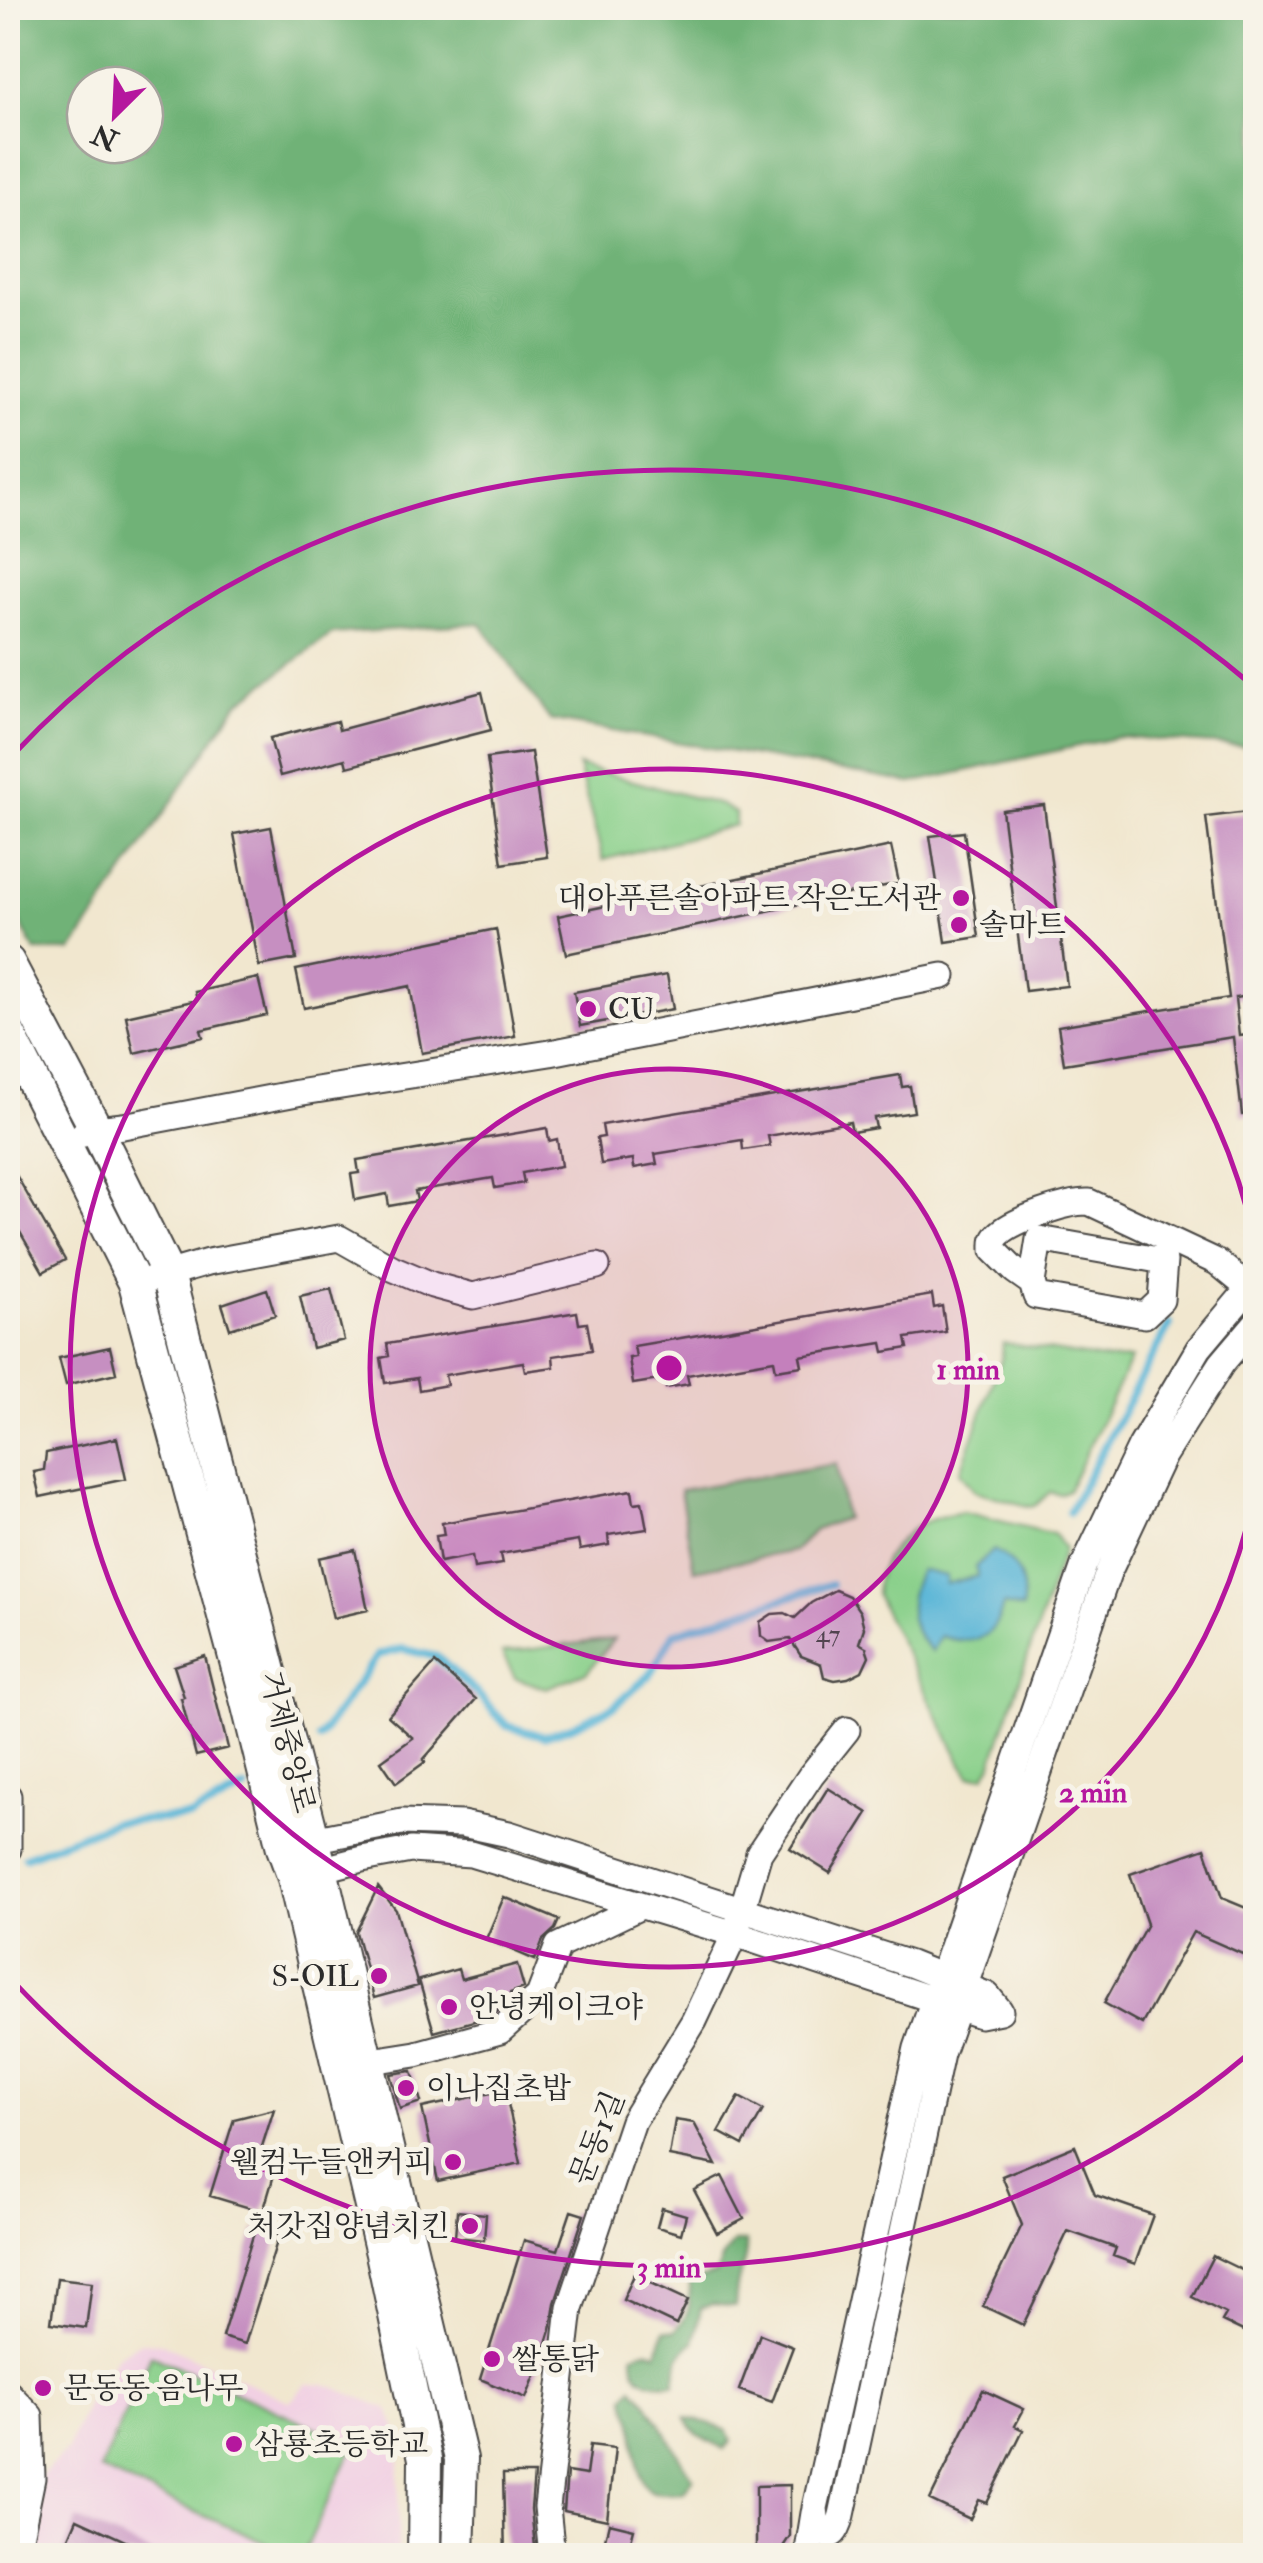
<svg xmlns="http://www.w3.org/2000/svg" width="1263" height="2563" font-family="'IM FELL Double Pica','Noto Serif KR',serif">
  <rect width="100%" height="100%" fill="#f7f3e8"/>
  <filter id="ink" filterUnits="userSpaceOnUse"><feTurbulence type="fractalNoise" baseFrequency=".01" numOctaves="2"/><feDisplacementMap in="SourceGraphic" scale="20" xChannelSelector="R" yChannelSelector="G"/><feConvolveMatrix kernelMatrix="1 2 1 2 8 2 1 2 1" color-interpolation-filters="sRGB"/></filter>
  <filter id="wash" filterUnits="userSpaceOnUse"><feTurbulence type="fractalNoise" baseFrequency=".0048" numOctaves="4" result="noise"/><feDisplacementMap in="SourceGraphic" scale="40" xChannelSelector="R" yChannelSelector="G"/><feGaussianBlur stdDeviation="2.25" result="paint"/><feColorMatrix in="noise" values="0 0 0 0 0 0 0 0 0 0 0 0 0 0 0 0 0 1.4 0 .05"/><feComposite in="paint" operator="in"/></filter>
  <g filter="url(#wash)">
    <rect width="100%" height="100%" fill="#f1e7cf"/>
    <path fill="#f1d0e3" d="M 141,2342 L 162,2343 L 290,2402 L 306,2384 L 325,2384 L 389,2409 L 399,2436 L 398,2555 L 25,2556 L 42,2475 L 66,2451 L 88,2400 L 117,2356 Z"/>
    <path fill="#8ad08b" stroke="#5a7e5b" stroke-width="2.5" d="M 578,766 L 721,805 L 735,813 L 735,825 L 603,860 Z
      M 1003,1343 L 1109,1360 L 1131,1359 L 1068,1490 L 1059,1494 L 1050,1492 L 1036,1505 L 1031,1507 L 975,1491 L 960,1472 L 1002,1357 Z
      M 836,1464 L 845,1518 L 815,1530 L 794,1551 L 694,1570 L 680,1490 Z
      M 963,1512 L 1054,1534 L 1064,1549 L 991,1766 L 985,1775 L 970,1776 L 962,1764 L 876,1595 C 876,1562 899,1532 931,1520 C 940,1516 952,1514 963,1512 Z
      M 614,1639 L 587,1672 L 546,1688 L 515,1678 L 502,1653 Z
      M 151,2355 L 354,2445 L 303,2555 L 293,2555 L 100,2470 Z"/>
    <path fill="#6fb277" stroke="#4d6e51" stroke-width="2.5" fill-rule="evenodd" d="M 8,8 L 1255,8 L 1255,747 L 1119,737 L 911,783 L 550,720 L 480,623 L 332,634 L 237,704 L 72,951 L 35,951 L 8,900 ZM 85,85 L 145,85 L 145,145 L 85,145 Z
      M 734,2242 L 746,2242 C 747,2256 743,2265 739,2278 C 736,2287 736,2297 735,2307 L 713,2304 L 701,2308 L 694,2342 C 678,2352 677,2367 674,2384 C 650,2384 632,2383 633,2354 L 646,2350 L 657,2353 L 665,2330 L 675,2331 C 691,2312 690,2306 690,2282 L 716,2274 L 723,2257 Z
      M 633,2387 L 646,2401 L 693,2478 L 684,2492 C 675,2492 660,2495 651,2491 C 636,2482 636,2443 634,2428 C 632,2417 628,2406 625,2396 Z
      M 686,2418 L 709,2423 L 728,2431 L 732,2441 L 724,2449 C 707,2437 694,2439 686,2418 Z"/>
    <path fill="#59b5d7" stroke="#427081" stroke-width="2.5" d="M 994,1550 C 1018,1562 1027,1583 1022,1609 L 1003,1605 C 994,1641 973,1646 940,1636 L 932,1651 C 905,1627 905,1602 920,1570 L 946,1576 L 946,1584 L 978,1576 L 975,1567 Z"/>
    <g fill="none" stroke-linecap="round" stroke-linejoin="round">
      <path stroke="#59b5d7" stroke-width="8" d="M 1069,1512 L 1170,1324
        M 319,1738 L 378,1655 L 403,1649 L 437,1657 L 477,1693 L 507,1726 L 544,1736 L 571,1727 L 613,1707 L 649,1676 L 674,1633 L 831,1584
        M 25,1857 L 114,1822 L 190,1817 L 245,1789"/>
    </g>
    <g id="blocks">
      <path fill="#c68fc1" d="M 482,692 L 491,730 L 347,767 L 345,759 L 280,776 L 270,738 L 337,721 L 339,730 Z
        M 531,752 L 547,857 L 502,864 L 487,758 Z
        M 1044,805 L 1067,986 L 1025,991 L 1002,810 Z
        M 1248,812 L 1256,872 L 1256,995 L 1235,998 L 1239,1036 L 1256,1034 L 1256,1114 L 1242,1115 L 1233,1037 L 1064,1064 L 1058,1026 L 1229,998 L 1206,817 Z
        M 271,827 L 296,959 L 259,966 L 234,834 Z
        M 964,832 L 979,937 L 946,942 L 930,836 Z
        M 891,846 L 899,883 L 566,954 L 558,916 Z
        M 496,929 L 515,1036 L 422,1053 L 410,986 L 304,1008 L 296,970 Z
        M 667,975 L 673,1009 L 580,1026 L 574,992 Z
        M 258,978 L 267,1015 L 201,1030 L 203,1037 L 134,1053 L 126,1016 L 197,1000 L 195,992 Z
        M 900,1075 L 902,1087 L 910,1086 L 914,1112 L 874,1118 L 876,1128 L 852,1132 L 850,1122 L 768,1136 L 770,1146 L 743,1150 L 742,1140 L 655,1154 L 657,1164 L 634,1168 L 633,1159 L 601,1164 L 597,1138 L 604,1137 L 602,1125 Z
        M 547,1128 L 549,1141 L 557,1139 L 561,1166 L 522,1173 L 524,1183 L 495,1188 L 493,1178 L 415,1191 L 417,1201 L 389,1206 L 387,1194 L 355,1200 L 351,1174 L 359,1173 L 357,1160 Z
        M 8,1161 L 65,1260 L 43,1272 L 8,1211 Z
        M 267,1289 L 275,1315 L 230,1329 L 222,1304 Z
        M 331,1289 L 344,1340 L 312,1348 L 300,1296 Z
        M 932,1295 L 934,1308 L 942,1306 L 946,1332 L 906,1338 L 908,1348 L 884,1352 L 882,1343 L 800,1356 L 802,1366 L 776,1370 L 774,1360 L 687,1375 L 689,1384 L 666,1388 L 665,1379 L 633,1384 L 629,1358 L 636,1357 L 634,1346 Z
        M 577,1312 L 579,1324 L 587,1323 L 592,1350 L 553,1356 L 554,1367 L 525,1371 L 523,1362 L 445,1375 L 447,1385 L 419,1390 L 417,1378 L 385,1383 L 381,1358 L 389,1356 L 387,1344 Z
        M 110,1347 L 116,1373 L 66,1385 L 59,1358 Z
        M 117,1438 L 126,1479 L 40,1497 L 34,1472 L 44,1470 L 46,1453 Z
        M 632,1490 L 634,1503 L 642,1502 L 647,1529 L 608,1535 L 609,1545 L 580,1550 L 578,1541 L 500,1554 L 502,1564 L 474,1568 L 472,1556 L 440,1562 L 436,1536 L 444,1535 L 442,1523 Z
        M 355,1550 L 368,1610 L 333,1618 L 319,1558 Z
        M 835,1590 L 849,1596 L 860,1612 L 864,1628 L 859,1643 L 866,1647 L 869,1656 L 862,1671 L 848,1678 L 835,1680 L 824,1677 L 821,1664 L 801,1656 L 790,1639 L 769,1642 L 761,1636 L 760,1622 L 772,1614 L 785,1613 L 795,1618 L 811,1603 Z
        M 205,1656 L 228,1748 L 196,1756 L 181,1698 L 184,1697 L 174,1666 Z
        M 435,1663 L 476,1699 L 423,1760 L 425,1762 L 396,1783 L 381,1761 L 413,1738 L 388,1716 Z
        M 828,1788 L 868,1813 L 830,1873 L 790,1848 Z
        M 1205,1848 L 1222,1898 L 1256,1912 L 1256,1960 L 1193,1932 L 1142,2024 L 1104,2003 L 1147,1924 L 1130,1874 Z
        M 378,1887 L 396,1910 L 418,1986 L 374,1998 L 356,1932 Z
        M 504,1897 L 559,1920 L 555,1929 L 543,1940 L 535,1960 L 486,1939 Z
        M 517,1964 L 524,1988 L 510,1993 L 511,1999 L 496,2006 L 498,2011 L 492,2016 L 434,2032 L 419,1980 L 458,1969 L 461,1979 Z
        M 412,2071 L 421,2102 L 400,2109 L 390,2074 Z
        M 505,2090 L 521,2163 L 438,2181 L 422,2108 Z
        M 739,2097 L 763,2110 L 743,2145 L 719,2132 Z
        M 274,2109 L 257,2162 L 276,2168 L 263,2212 L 210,2196 L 234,2119 Z
        M 675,2120 L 694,2123 L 716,2165 L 669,2156 Z
        M 1075,2146 L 1095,2195 L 1153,2215 L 1135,2264 L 1113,2256 L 1116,2248 L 1068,2231 L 1023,2325 L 983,2306 L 1022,2225 L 1002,2176 Z
        M 722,2176 L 744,2219 L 717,2233 L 694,2190 Z
        M 662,2208 L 686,2215 L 681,2234 L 657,2227 Z
        M 457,2211 L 486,2214 L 484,2240 L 455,2237 Z
        M 571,2211 L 584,2215 L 555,2303 L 551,2330 L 544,2353 L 526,2398 L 480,2379 L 524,2240 L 558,2250 Z
        M 255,2229 L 279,2235 L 245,2344 L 222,2337 Z
        M 1213,2256 L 1256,2277 L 1256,2328 L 1249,2325 L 1245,2332 L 1222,2321 L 1226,2314 L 1192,2297 Z
        M 634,2275 L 688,2300 L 676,2325 L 623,2300 Z
        M 57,2278 L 92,2282 L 86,2328 L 51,2323 Z
        M 760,2334 L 793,2347 L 772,2402 L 739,2390 Z
        M 983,2390 L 1024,2409 L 1015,2426 L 1023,2430 L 987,2503 L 979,2500 L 970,2519 L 930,2500 Z
        M 590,2445 L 615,2448 L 607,2520 L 564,2511 L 567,2472 L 586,2475 Z
        M 503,2474 L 534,2474 L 531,2509 L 536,2556 L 505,2556 Z
        M 790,2485 L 790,2536 L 777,2556 L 756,2556 L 756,2486 Z
        M 77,2519 L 158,2556 L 61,2556 Z
        M 609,2523 L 634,2529 L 627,2556 L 601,2556 Z"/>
    </g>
  </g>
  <g filter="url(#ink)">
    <use href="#blocks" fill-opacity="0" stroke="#494744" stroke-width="2.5"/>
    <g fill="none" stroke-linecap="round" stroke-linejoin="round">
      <g stroke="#494744" stroke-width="29">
        <path id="minor" d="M 83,1134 L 96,1129 L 123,1126 L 297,1093 L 550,1053 L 943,976
          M 153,1278 L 208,1262 L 339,1238 L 392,1268 L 432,1285 L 473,1296 L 597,1266
          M 1256,1280 L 1199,1348 L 1141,1446 L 1084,1565 L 917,2048 L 815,2508 L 817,2528 C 833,2544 838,2529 842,2515 L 941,2054 L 1108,1573 L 1163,1456 L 1222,1363 L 1256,1323
          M 1032,1283 L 1039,1239 L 1164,1261 L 1161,1300 L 1145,1315 L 1036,1296 L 1032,1283 L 1015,1271 L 994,1250 C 994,1242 993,1241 998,1235 C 1012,1220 1069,1201 1089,1202 L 1217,1262 L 1256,1294
          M 8,1796 L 8,1849
          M 297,1843 L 402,1822 L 462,1824 L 509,1834 L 910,1964 L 987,1995 L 1000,2011 L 980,2015 L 735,1934 L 471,1854 L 411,1850 L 362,1859 L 304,1874
          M 365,2062 L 416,2054 L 500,2031 L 539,1996 L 558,1946 L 641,1906
          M 8,2393 L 30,2416 L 32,2478 L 16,2556
          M 552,2556 L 547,2507 L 570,2308 L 633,2121 L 694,2021 L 735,1934 L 759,1853 L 811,1775 L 847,1730
          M 812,2556 L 809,2544 L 814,2513"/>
      </g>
      <g stroke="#494744" stroke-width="36">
        <path id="major" d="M 8,962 L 96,1129 L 168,1274 L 321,1870 L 461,2459 L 458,2556
          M 8,1032 L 135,1283 L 247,1702 L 283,1848 L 294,1878 L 383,2258 L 425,2459 L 424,2556"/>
      </g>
      <use href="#minor" stroke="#fff" stroke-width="25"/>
      <use href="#major" stroke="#fff" stroke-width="32"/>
    </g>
  </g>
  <circle cx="669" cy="1368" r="299" fill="#b5179e" fill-opacity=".12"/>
  <g fill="none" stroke="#b5179e" stroke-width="5">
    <circle cx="669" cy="1368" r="299"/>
    <path d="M1255 1493A599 599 0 1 1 1255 1243"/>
    <path d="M1252 2051A898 898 0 0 1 12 1980M12 756A898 898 0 0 1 1252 685"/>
  </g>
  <g fill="#b5179e" stroke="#f7f3e8" stroke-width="4">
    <circle cx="961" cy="898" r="10"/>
    <circle cx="959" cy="925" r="10"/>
    <circle cx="588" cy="1009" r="10"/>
    <circle cx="379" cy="1976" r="10"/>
    <circle cx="449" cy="2007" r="10"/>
    <circle cx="406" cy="2088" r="10"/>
    <circle cx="453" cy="2162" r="10"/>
    <circle cx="470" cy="2226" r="10"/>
    <circle cx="492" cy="2359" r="10"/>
    <circle cx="43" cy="2388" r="10"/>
    <circle cx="234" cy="2444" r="10"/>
  </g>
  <g text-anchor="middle" stroke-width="10" stroke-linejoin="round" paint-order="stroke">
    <g font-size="25" fill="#524450">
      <text x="828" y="1642">47</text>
    </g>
    <g font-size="30" fill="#2b2b2b" stroke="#f7f3e8" text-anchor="start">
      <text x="941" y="908" text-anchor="end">대아푸른솔아파트 작은도서관</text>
      <text x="979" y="935">솔마트</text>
      <text x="608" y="1019">CU</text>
      <text x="359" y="1986" text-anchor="end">S-OIL</text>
      <text x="469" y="2017">안녕케이크야</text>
      <text x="426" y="2098">이나집초밥</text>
      <text x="433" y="2172" text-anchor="end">웰컴누들앤커피</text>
      <text x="450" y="2236" text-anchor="end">처갓집양념치킨</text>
      <text x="512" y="2369">쌀통닭</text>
      <text x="63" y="2398">문동동 음나무</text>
      <text x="254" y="2454">삼룡초등학교</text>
    </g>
    <g font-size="30" fill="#2b2b2b" stroke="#f7f3e8">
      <text transform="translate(288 1742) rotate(76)" y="10">거제중앙로</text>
      <text transform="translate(597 2138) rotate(-68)" y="10">문동1길</text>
    </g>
  </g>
  <circle cx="669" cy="1368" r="15" fill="#b5179e" stroke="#f7f3e8" stroke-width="5"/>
  <g font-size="30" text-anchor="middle" font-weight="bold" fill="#b5179e" stroke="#f7f3e8" stroke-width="10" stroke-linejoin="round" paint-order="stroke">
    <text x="968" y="1379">1 min</text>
    <text x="1093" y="1802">2 min</text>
    <text x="669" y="2277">3 min</text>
  </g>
  <rect width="1263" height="2563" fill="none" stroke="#f7f3e8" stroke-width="40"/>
  <g transform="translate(115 115) rotate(204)"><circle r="48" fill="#f7f3e8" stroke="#a5a39c" stroke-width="2.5"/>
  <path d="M0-8L18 38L0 25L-18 38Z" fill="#b5179e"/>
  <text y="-15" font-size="28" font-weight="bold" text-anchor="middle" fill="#2b2b2b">N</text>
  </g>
</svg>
